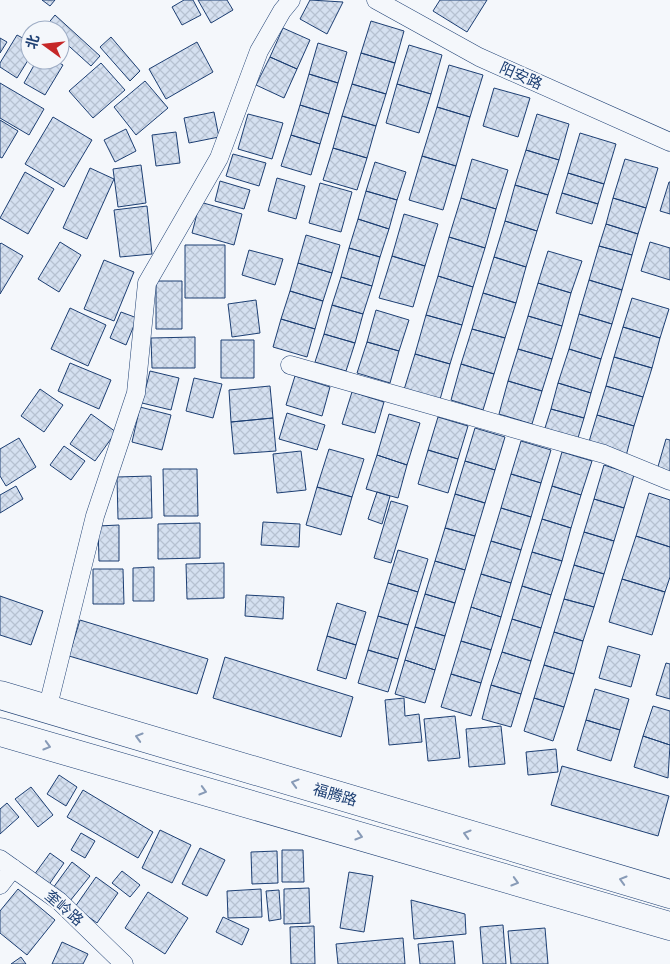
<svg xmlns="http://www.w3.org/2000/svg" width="670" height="964" font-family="'Sofia Sans Condensed','Noto Sans SC',sans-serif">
  <defs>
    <pattern id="building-cross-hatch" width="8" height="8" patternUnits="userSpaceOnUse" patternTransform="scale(1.25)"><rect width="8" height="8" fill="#d5e0f0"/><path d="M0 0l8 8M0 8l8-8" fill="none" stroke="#b6c1d1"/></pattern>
  </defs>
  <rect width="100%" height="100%" fill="#f4f7fb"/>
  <path fill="url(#building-cross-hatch)" stroke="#1d3f73" d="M 42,0 L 55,0 L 50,6 Z
    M 184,0 L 193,0 L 201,15 L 182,25 L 172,7 Z
    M 198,0 L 227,0 L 233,10 L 211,23 Z
    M 310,0 L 343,2 L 327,34 L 300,19 Z
    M 440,0 L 487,0 L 467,32 L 433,11 Z
    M 55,15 L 100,56 L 91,66 L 60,38 L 60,30 L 51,30 L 46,26 Z
    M 371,21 L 404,31 L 395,63 L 361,53 Z
    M 283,28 L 310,40 L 297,69 L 270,57 Z
    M 17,35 L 30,42 L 30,57 L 17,78 L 0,67 L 0,63 Z
    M 111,37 L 140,71 L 130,81 L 100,47 Z
    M 0,38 L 7,42 L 0,53 Z
    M 197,42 L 213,72 L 166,99 L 149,69 Z
    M 318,43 L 347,52 L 338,83 L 309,74 Z
    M 409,45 L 442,55 L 431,94 L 397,84 Z
    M 361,53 L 395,63 L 386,94 L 352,84 Z
    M 270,57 L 297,69 L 284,98 L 256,85 Z
    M 37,60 L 54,60 L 63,65 L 45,95 L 24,83 Z
    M 101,63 L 125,90 L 93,118 L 69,91 Z
    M 449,65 L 483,75 L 470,117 L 437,107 Z
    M 309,74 L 338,83 L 329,114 L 300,105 Z
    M 145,81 L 168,108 L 136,135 L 114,107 Z
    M 0,83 L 44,109 L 29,135 L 0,118 Z
    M 352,84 L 386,94 L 376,126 L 342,116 Z
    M 397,84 L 431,94 L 419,133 L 386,123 Z
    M 494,88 L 530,98 L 518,137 L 483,126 Z
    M 300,105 L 329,114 L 320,144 L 291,135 Z
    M 437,107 L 470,117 L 456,166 L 422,156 Z
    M 214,112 L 219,137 L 189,143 L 184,118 Z
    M 248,114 L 283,123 L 272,159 L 238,149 Z
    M 537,114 L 569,124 L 559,160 L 526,150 Z
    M 342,116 L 376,126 L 367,158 L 333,148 Z
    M 53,117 L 92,140 L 64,187 L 25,164 Z
    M 0,120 L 18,131 L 2,158 L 0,157 Z
    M 126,129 L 136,151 L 115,162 L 104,140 Z
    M 176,132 L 180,163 L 156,166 L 152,135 Z
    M 580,133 L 616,144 L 604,184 L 568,173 Z
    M 291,135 L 320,144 L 311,175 L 281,166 Z
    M 333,148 L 367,158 L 357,190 L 323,180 Z
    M 526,150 L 559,160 L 548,195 L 515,185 Z
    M 233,154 L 266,163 L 259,186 L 226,176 Z
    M 422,156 L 456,166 L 443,210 L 409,200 Z
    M 472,159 L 508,170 L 496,209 L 461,198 Z
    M 625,159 L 658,168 L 646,208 L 613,198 Z
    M 375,162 L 406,172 L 397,200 L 366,191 Z
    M 141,165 L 146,203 L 118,207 L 113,169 Z
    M 90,168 L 114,179 L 87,239 L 63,228 Z
    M 25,172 L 54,189 L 28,234 L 0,218 Z
    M 568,173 L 604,184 L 598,204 L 562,193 Z
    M 277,178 L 305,186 L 296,219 L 268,211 Z
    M 220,181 L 250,190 L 244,209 L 215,201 Z
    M 669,182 L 670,182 L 670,214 L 660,211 Z
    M 320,183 L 352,192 L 341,232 L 309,223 Z
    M 515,185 L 548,195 L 537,231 L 505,221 Z
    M 366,191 L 397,200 L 389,229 L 358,219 Z
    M 562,193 L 598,204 L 592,224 L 556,213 Z
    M 461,198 L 496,209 L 485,248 L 449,237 Z
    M 613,198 L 646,208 L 638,234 L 606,224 Z
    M 200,202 L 242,214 L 234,245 L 192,233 Z
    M 147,206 L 152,254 L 120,257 L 114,210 Z
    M 404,214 L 438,224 L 425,266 L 392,256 Z
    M 358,219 L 389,229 L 380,257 L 349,248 Z
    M 505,221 L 537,231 L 526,267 L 494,257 Z
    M 606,224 L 638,234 L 632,255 L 599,246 Z
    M 306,235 L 340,245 L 332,273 L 298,263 Z
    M 449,237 L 485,248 L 473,287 L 438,276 Z
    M 60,242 L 81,255 L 59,292 L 38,279 Z
    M 650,242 L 670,248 L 670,280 L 641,271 Z
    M 1,243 L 23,256 L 0,294 L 0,244 Z
    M 185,245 L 225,245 L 225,298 L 185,298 Z
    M 599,246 L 632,255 L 622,290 L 589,280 Z
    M 349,248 L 380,257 L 372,286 L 341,277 Z
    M 249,250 L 283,259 L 275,285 L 242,275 Z
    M 548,251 L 582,261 L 571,293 L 538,283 Z
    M 392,256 L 425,266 L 413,307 L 379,298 Z
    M 494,257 L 526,267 L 516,303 L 483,293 Z
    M 104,260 L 134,272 L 114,321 L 84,309 Z
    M 298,263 L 332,273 L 323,301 L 290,291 Z
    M 438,276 L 473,287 L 462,325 L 426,315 Z
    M 341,277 L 372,286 L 363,314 L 332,305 Z
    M 589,280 L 622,290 L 612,324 L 579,314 Z
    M 156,281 L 182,281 L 182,329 L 156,329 Z
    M 538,283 L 571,293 L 562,326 L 528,316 Z
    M 290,291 L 323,301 L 315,329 L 281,319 Z
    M 483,293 L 516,303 L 505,338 L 472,329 Z
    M 632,298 L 669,309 L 660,338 L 623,327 Z
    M 256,300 L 260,333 L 232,337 L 228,304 Z
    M 332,305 L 363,314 L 355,343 L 324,334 Z
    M 70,308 L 106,325 L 88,366 L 51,349 Z
    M 376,310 L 409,320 L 399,351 L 367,342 Z
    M 121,312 L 137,318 L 126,345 L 110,338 Z
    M 579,314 L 612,324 L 601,359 L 569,349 Z
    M 426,315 L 462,325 L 450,364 L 415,354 Z
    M 528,316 L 562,326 L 552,359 L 518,349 Z
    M 281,319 L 315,329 L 307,357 L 273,347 Z
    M 623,327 L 660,338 L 652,368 L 614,357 Z
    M 472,329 L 505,338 L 494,374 L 461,364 Z
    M 324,334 L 355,343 L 346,371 L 315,362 Z
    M 195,337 L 195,368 L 152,368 L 151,338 Z
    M 221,340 L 254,340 L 254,378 L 221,378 Z
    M 367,342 L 399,351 L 390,383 L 357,373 Z
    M 518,349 L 552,359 L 542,391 L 508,381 Z
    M 569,349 L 601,359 L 591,393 L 558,383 Z
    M 415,354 L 450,364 L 439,403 L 403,393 Z
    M 614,357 L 652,368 L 643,397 L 606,386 Z
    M 70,363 L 111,380 L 99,409 L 58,391 Z
    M 461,364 L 494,374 L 483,410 L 451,400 Z
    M 150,371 L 179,378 L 171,410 L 142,403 Z
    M 295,376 L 330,387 L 322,416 L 286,405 Z
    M 194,378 L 222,384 L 213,418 L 186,411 Z
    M 508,381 L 542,391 L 532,424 L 499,414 Z
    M 558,383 L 591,393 L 584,418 L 551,409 Z
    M 270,386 L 273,418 L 231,422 L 229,390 Z
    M 606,386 L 643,397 L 634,426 L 597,415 Z
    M 40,389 L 63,405 L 44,432 L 21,416 Z
    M 352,392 L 384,402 L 375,433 L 342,424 Z
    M 140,407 L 171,415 L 162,450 L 132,442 Z
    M 551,409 L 584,418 L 577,441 L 544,431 Z
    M 287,413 L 325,425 L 317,450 L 279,439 Z
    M 91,414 L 116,432 L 95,461 L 70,444 Z
    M 389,414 L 420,423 L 407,465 L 377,455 Z
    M 597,415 L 634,426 L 626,456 L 588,445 Z
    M 438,417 L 468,426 L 458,459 L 428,450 Z
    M 273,418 L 276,451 L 234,454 L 231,422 Z
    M 475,428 L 505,437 L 495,470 L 465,461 Z
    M 19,438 L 36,467 L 6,486 L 0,476 L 0,449 Z
    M 666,439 L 670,440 L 670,474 L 657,470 Z
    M 521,441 L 551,450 L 541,483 L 511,474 Z
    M 64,446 L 85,461 L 71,480 L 50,465 Z
    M 329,449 L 364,459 L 352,497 L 317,487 Z
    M 428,450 L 458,459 L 448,493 L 418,484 Z
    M 301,451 L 306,490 L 277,493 L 273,454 Z
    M 562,452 L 592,461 L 581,495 L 552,486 Z
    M 377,455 L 407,465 L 398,498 L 366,489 Z
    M 465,461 L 495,470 L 485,503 L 455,494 Z
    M 604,465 L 634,475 L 624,508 L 594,499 Z
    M 163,469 L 197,469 L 198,516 L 164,516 Z
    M 511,474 L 541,483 L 531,517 L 501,508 Z
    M 151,476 L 152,518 L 118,519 L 117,477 Z
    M 16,486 L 23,499 L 0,513 L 0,495 Z
    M 552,486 L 581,495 L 571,528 L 542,519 Z
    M 317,487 L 352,497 L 341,535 L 306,525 Z
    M 377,492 L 390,496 L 382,524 L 368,519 Z
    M 649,493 L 670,500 L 670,547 L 636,536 Z
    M 455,494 L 485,503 L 475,536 L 445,528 Z
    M 594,499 L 624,508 L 614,541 L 584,532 Z
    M 391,501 L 408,506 L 391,563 L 374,558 Z
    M 501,508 L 531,517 L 521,550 L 491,541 Z
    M 542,519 L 571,528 L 562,561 L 532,552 Z
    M 263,522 L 300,524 L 299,547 L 261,545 Z
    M 200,523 L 200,558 L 158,559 L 158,524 Z
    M 119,525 L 119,561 L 99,561 L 98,526 Z
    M 445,528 L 475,536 L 465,570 L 435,561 Z
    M 584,532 L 614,541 L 604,574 L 574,565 Z
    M 636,536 L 670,547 L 670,577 L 665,592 L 622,579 Z
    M 491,541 L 521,550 L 511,583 L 481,574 Z
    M 398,550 L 428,559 L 418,592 L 388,583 Z
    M 532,552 L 562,561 L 551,595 L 522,586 Z
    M 435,561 L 465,570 L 455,603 L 425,594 Z
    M 224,563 L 224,598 L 187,599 L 186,564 Z
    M 574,565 L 604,574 L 594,607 L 564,599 Z
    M 154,567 L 154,601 L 133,601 L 133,568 Z
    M 93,569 L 123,569 L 124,604 L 93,604 Z
    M 481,574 L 511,583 L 501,617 L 471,607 Z
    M 622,579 L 665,592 L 652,635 L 609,622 Z
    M 388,583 L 418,592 L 408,625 L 378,616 Z
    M 522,586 L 551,595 L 541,628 L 512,619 Z
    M 425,594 L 455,603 L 445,636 L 415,627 Z
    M 246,595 L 284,597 L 283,619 L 245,616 Z
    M 0,596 L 43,611 L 31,645 L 0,635 Z
    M 564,599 L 594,607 L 583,641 L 554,632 Z
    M 337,603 L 366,612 L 356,645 L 327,636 Z
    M 471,607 L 501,617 L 491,650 L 461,641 Z
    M 378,616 L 408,625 L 398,659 L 368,650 Z
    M 512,619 L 541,628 L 531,661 L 502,652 Z
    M 80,620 L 208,659 L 197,694 L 69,656 Z
    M 415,627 L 445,636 L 435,670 L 405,660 Z
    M 554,632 L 583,641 L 574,674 L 544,665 Z
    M 327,636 L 356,645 L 346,679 L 317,670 Z
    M 461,641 L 491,650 L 481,683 L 451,674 Z
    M 608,646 L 640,655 L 631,687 L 599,678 Z
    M 368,650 L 398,659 L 388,692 L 358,683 Z
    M 502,652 L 531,661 L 521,694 L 491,685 Z
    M 225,657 L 353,697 L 341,737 L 213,698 Z
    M 405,660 L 435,670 L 425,703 L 395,694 Z
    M 666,663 L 670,664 L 670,699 L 656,695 Z
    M 544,665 L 574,674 L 564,707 L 534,698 Z
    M 451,674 L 481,683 L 471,716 L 441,707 Z
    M 491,685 L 521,694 L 511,727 L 482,719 Z
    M 595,689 L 629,699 L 620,730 L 586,720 Z
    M 404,698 L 405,716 L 419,714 L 422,742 L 389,745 L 385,700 Z
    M 534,698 L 564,707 L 553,741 L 524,731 Z
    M 653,706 L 670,711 L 670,745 L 643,736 Z
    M 455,716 L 460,758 L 428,761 L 424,719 Z
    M 586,720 L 620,730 L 611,761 L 577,750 Z
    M 501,726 L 505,764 L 469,767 L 466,729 Z
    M 643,736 L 670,745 L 668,778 L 634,767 Z
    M 556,749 L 558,772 L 528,775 L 526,752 Z
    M 562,766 L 669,796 L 658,836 L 551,805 Z
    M 59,775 L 77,787 L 66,806 L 47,794 Z
    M 31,787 L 53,815 L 38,827 L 15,799 Z
    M 83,790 L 153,832 L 138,858 L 67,817 Z
    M 7,803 L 19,817 L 0,834 L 0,809 Z
    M 160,830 L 191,845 L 172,883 L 142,868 Z
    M 81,833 L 95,841 L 85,858 L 71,850 Z
    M 200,848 L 225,860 L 207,896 L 182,884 Z
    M 282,850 L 303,850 L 304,882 L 282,882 Z
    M 277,851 L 278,883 L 252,884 L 251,852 Z
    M 50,853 L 64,863 L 48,886 L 34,875 Z
    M 72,862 L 90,876 L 70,901 L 53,888 Z
    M 122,871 L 140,885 L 130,897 L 112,883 Z
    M 349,872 L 373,876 L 364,932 L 340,928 Z
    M 96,877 L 118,893 L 97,923 L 75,907 Z
    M 309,888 L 310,923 L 284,924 L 284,889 Z
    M 18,889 L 55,920 L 27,955 L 0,933 L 0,911 Z
    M 261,889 L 262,917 L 228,918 L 227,891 Z
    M 279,890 L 281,919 L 269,921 L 266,891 Z
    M 148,892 L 188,918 L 165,954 L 125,928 Z
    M 411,900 L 465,914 L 466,934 L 414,939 Z
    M 223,917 L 249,929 L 242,945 L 216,932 Z
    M 503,925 L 506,964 L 483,964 L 480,927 Z
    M 314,926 L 315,964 L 291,964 L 290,927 Z
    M 545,928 L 548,964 L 511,964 L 508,931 Z
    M 403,938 L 405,964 L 338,964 L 336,944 Z
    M 453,941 L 455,964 L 420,964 L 418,944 Z
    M 62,942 L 88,954 L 83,964 L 52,964 Z
    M 21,957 L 26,964 L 11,964 Z"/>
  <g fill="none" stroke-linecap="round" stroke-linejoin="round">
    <g stroke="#1d3f73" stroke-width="19">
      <path id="minor" d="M 376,0 L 479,57 L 670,142
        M 290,365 L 604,454 L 670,481
        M 47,710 L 95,516 L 136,393 L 147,283 L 219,158 L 259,51 L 282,11 L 291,0
        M 0,859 L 59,901 L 124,964
        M 0,885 L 13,868"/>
    </g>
    <g stroke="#1d3f73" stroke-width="29">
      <path id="primary" d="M 0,695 L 670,894
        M 0,732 L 670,926"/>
    </g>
    <use href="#minor" stroke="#f4f7fb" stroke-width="18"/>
    <use href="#primary" stroke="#f4f7fb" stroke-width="28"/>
  </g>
  <defs><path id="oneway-chevron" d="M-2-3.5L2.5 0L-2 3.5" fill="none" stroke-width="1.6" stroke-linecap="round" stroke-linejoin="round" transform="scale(1.25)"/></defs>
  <g stroke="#889bb7">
    <use href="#oneway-chevron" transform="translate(139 737) rotate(-164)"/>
    <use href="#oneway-chevron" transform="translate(47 746) rotate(16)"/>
    <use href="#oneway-chevron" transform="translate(295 783) rotate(-164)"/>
    <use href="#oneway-chevron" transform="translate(203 791) rotate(16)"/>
    <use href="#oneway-chevron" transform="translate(467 834) rotate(-164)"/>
    <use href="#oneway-chevron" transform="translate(359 836) rotate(16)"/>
    <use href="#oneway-chevron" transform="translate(623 880) rotate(-164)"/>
    <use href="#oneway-chevron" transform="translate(515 882) rotate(16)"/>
  </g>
  <g text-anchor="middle" stroke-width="4" stroke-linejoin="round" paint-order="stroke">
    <g font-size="15" fill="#1d3f73" stroke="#f4f7fb">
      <text transform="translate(521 76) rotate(24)" y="5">阳安路</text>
      <text transform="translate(335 795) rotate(16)" y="5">福腾路</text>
      <text transform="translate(64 908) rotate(41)" y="5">奎岭路</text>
    </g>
  </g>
  <g transform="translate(45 45) rotate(285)"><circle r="24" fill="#f4f7fb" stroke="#9eadc5"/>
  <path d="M0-4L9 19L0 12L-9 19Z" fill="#c62828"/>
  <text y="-8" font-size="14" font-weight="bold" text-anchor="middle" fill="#1d3f73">北</text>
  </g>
</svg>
